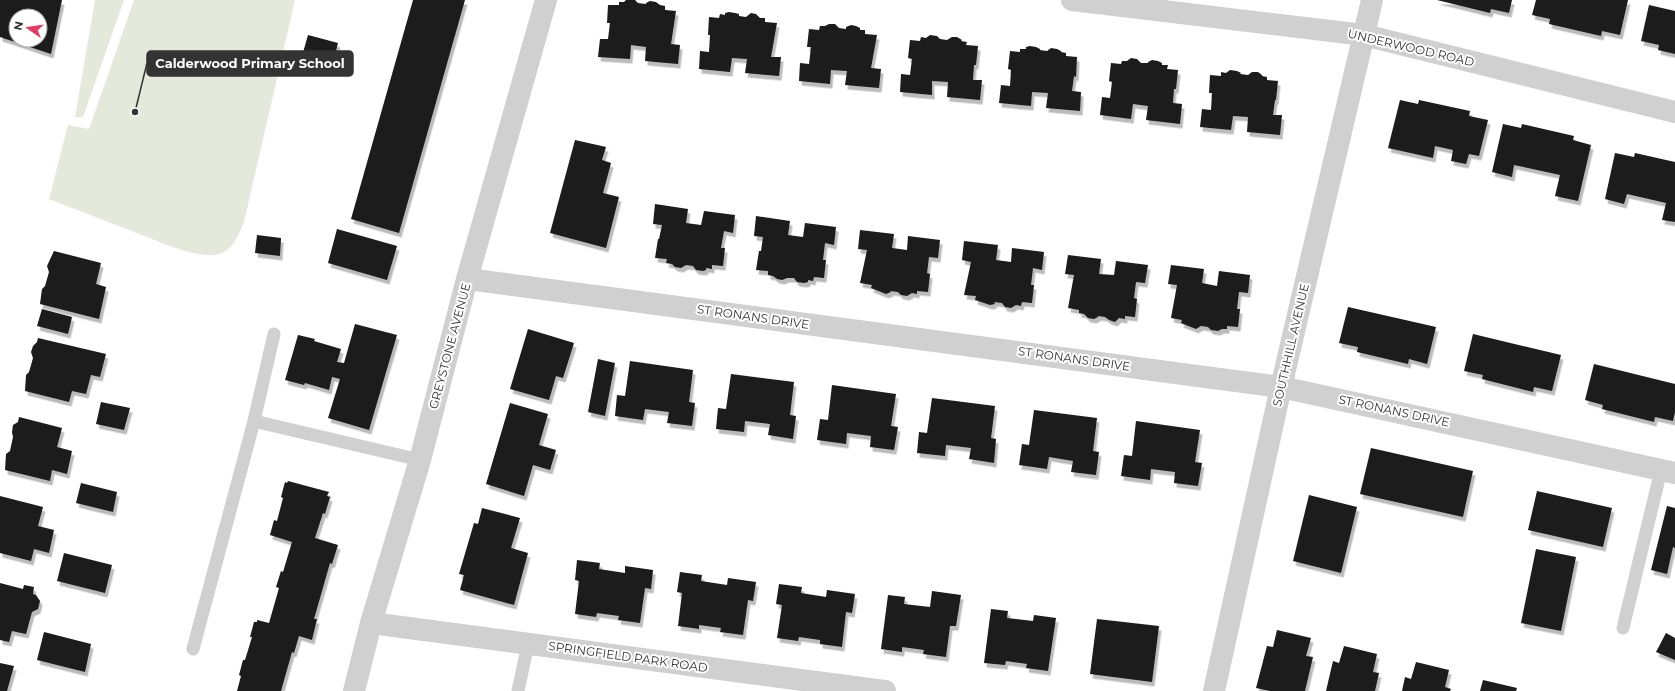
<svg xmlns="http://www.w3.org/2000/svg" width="1675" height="691" font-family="Montserrat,sans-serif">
  <defs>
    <filter id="shadow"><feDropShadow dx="2.5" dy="4.5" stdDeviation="0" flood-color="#0004"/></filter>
  </defs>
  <rect width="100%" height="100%" fill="#fff"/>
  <path fill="#e5e9dc" d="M 95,0 L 124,0 L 83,117 L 75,117 Z
    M 134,0 L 295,0 L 244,222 C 239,235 232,253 215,255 C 192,257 161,242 139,234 C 109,222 79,211 49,199 L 68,125 L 89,129 Z"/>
  <path fill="#1a1a1a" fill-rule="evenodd" filter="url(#shadow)" d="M 0,0 L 62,0 L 51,54 L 0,37 ZM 16,16 L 40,16 L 40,40 L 16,40 Z
    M 413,0 L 465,0 L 399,233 L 351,219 Z
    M 626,0 L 635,0 L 638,3 L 646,4 L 646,3 L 650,1 L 656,2 L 660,5 L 665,6 L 665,10 L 676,11 L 671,44 L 680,45 L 678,64 L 645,61 L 646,47 L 631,45 L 630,59 L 598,57 L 600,39 L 608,39 L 610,23 L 607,23 L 608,5 L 619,5 L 619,2 L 624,2 Z
    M 1437,0 L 1512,0 L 1509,13 L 1491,9 L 1490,13 Z
    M 1536,0 L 1628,0 L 1620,35 L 1602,31 L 1601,36 L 1549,24 L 1550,19 L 1532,15 Z
    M 1649,5 L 1675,11 L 1675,54 L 1658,50 L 1659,45 L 1641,41 Z
    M 729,12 L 735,13 L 739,14 L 739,16 L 746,17 L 751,13 L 756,14 L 760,18 L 765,18 L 765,22 L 777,23 L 771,57 L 781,57 L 779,76 L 745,73 L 747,59 L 732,58 L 730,72 L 699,69 L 700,51 L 709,52 L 710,35 L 708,35 L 709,17 L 719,18 L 720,14 L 725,15 L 725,13 Z
    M 829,24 L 835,24 L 839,28 L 846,29 L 846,27 L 851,25 L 856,26 L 860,28 L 860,30 L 865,30 L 865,34 L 877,35 L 871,68 L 881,69 L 879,88 L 845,85 L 847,71 L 831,70 L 830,84 L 799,81 L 800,63 L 809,64 L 811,47 L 807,47 L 809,29 L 819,30 L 820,26 L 825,26 Z
    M 308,35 L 338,43 L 331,71 L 300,63 Z
    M 930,35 L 937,36 L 940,39 L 947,40 L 952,37 L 957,37 L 962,40 L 961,41 L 967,42 L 966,45 L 978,46 L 976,65 L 974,65 L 973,80 L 982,80 L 980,100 L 947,97 L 948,82 L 932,81 L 932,95 L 900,92 L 901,74 L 910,75 L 912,59 L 908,58 L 910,40 L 920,41 L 921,37 L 926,38 Z
    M 1030,46 L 1036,47 L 1040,49 L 1040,50 L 1047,51 L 1051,48 L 1057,49 L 1061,51 L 1061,52 L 1066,53 L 1066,56 L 1077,57 L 1076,77 L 1074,76 L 1072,91 L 1081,92 L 1080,111 L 1046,108 L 1048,93 L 1032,92 L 1031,106 L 999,103 L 1001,85 L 1010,86 L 1011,70 L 1008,69 L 1010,51 L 1020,52 L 1020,49 L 1026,49 L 1026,47 Z
    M 1131,58 L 1137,59 L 1141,63 L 1148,63 L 1148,62 L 1152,60 L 1158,61 L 1162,63 L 1162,65 L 1168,65 L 1167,69 L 1178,70 L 1176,89 L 1174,89 L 1173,103 L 1182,104 L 1180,124 L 1146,120 L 1148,106 L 1133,104 L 1131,119 L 1100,115 L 1102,97 L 1110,98 L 1112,82 L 1109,81 L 1111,63 L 1121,64 L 1122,61 L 1127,61 Z
    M 1230,70 L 1237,71 L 1241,73 L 1240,74 L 1248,75 L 1252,72 L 1258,72 L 1262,75 L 1262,76 L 1267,77 L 1267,80 L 1278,81 L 1276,100 L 1275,100 L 1273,115 L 1282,115 L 1280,135 L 1247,132 L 1248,117 L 1233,116 L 1231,130 L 1200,127 L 1202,109 L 1211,110 L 1212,93 L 1209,93 L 1210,75 L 1221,76 L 1221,72 L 1226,73 Z
    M 1400,100 L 1418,104 L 1419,100 L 1470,111 L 1469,116 L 1488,120 L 1479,156 L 1469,154 L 1466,164 L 1451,161 L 1453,150 L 1435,146 L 1433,158 L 1388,148 Z
    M 1503,124 L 1521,128 L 1522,124 L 1574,136 L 1573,140 L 1591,145 L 1578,201 L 1555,196 L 1560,175 L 1514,165 L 1512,177 L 1492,172 Z
    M 575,140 L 606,147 L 602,160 L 611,163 L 603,193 L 619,197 L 606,248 L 550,233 Z
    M 1615,153 L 1634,157 L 1635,153 L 1675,162 L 1675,222 L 1662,220 L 1666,203 L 1627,194 L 1624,204 L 1605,199 Z
    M 655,204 L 688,209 L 686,223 L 701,225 L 704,211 L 735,215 L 733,233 L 724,231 L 721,248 L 725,248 L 723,266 L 712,265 L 712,269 L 706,268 L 706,270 L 703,271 L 696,270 L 693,266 L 686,265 L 681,268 L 675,267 L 672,264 L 666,263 L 667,259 L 655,258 L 658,239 L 659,239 L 662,225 L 653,224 Z
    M 756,216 L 790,221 L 788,235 L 803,237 L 805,223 L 836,227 L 834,245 L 825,243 L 823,260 L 826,260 L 824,278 L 814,277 L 813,281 L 808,280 L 808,282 L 804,283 L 797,282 L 794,278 L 787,278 L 782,280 L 777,279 L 773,276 L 768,275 L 768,271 L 756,270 L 759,251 L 761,251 L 763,237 L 754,236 Z
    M 337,229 L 397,246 L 387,280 L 328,263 Z
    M 860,230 L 894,234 L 892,248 L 907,250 L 908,236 L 940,240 L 938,258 L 929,257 L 927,273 L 930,274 L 928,292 L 917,291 L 917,294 L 912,293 L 907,296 L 901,295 L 898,292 L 890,291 L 891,292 L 886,294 L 871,288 L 872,285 L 860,283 L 867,250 L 858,249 Z
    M 257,235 L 281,238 L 280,256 L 255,253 Z
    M 964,241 L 998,245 L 996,260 L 1011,262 L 1012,248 L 1044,252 L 1042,270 L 1033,268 L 1031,285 L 1034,285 L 1032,303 L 1022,302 L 1021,306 L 1016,305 L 1011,308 L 1005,307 L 1002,303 L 994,302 L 995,304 L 990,305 L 975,300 L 976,296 L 964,295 L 971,262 L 962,260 Z
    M 54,251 L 101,263 L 96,284 L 106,287 L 99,319 L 40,304 L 42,289 L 45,286 L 49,272 L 47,266 Z
    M 1068,255 L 1101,259 L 1099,274 L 1114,275 L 1116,261 L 1148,265 L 1145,283 L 1136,282 L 1134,298 L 1137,299 L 1135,317 L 1125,316 L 1125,319 L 1119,318 L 1115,322 L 1109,320 L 1105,317 L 1098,316 L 1098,317 L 1094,319 L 1088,318 L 1084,314 L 1079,313 L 1079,310 L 1068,308 L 1074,275 L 1065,274 Z
    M 1171,265 L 1204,269 L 1202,283 L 1217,286 L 1219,271 L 1250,275 L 1248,293 L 1239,292 L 1237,309 L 1240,309 L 1238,327 L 1227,326 L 1227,329 L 1222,329 L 1218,331 L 1211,330 L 1208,327 L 1201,326 L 1196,329 L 1181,323 L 1182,320 L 1171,318 L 1177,285 L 1168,284 Z
    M 1348,307 L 1436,327 L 1427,364 L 1409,359 L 1408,364 L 1357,352 L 1358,347 L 1339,343 Z
    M 42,309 L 72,317 L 68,334 L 37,326 Z
    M 355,324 L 397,335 L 369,430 L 328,418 L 340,379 L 332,377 L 329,390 L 305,383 L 304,385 L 285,380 L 298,335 L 315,339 L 314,341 L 341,349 L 337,362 L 344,363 Z
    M 528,329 L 574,343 L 563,378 L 556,376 L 549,400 L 510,389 Z
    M 1473,334 L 1561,355 L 1552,391 L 1534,387 L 1533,392 L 1482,379 L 1483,375 L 1464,371 Z
    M 38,338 L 106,354 L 100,377 L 91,375 L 86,394 L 72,391 L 69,402 L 25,391 L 26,375 L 29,372 L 33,358 L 31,352 L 33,346 L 37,342 Z
    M 598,359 L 615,363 L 605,416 L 588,412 Z
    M 630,361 L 693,370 L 689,402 L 695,403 L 692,426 L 667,423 L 669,412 L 645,409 L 643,420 L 615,416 L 617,395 L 625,396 Z
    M 1594,364 L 1675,384 L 1675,412 L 1673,421 L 1655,417 L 1654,422 L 1602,409 L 1603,405 L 1585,400 Z
    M 731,374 L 794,382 L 790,415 L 796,416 L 793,439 L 768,435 L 770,424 L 745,421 L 744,432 L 716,429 L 718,408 L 726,409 Z
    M 832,385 L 896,394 L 891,426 L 898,427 L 894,450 L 870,447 L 871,436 L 847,433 L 846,444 L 817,440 L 820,419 L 828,420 Z
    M 932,398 L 995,406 L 991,438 L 996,439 L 994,463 L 969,459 L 971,448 L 946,445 L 945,456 L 917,453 L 919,432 L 927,433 Z
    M 101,402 L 130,408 L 124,430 L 96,424 Z
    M 510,403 L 548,414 L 539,445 L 556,450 L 550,470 L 533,465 L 524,496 L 486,484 Z
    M 1034,410 L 1097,418 L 1093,451 L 1099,452 L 1096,475 L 1071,472 L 1073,461 L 1049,457 L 1047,469 L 1019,465 L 1022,444 L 1029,445 Z
    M 19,417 L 62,428 L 57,447 L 72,451 L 67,474 L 52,470 L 50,481 L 5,470 L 6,454 L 10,451 L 13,437 L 12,432 L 13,425 L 18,422 Z
    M 1136,421 L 1200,430 L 1195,462 L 1202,463 L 1198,486 L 1174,483 L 1175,472 L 1151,469 L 1150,480 L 1121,476 L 1124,455 L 1132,456 Z
    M 1371,448 L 1473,471 L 1463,517 L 1360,494 Z
    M 288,481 L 329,492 L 327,496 L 330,497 L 325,514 L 323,513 L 315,538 L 338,545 L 332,564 L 330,563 L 314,619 L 317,619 L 312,640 L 299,636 L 294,653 L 292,652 L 281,691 L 237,691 L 241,676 L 239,675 L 243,660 L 245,660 L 252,637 L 250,637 L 254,622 L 257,622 L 257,620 L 269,623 L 279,588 L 276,587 L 281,571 L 283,572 L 292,542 L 270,535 L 274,520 L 277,521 L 283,498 L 281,497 L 285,482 L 287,483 Z
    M 81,483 L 117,492 L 113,512 L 76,503 Z
    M 1537,491 L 1612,508 L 1603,547 L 1528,530 Z
    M 1309,495 L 1357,507 L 1341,573 L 1293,561 Z
    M 0,496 L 43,507 L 38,526 L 54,530 L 49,553 L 34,549 L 31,561 L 0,553 Z
    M 1667,506 L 1675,508 L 1675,548 L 1673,547 L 1667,574 L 1651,570 Z
    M 482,508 L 520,518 L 511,548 L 528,553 L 514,605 L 460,590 L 464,575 L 459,574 L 474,523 L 478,524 Z
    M 1536,549 L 1576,557 L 1561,631 L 1521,623 Z
    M 64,553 L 112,565 L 105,593 L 57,581 Z
    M 577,560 L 600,563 L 599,569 L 625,573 L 625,566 L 653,570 L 651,589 L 645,588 L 640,623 L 618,620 L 619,616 L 597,613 L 596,617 L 575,614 L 579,581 L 575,580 Z
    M 680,572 L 702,575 L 701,581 L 727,585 L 728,578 L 756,582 L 753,601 L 748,600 L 743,635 L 720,632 L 721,628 L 699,625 L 699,629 L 678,626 L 682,593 L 677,592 Z
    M 0,583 L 23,589 L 24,585 L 34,587 L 33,594 L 36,595 L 40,601 L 38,609 L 32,612 L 26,634 L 12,631 L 9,642 L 0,640 Z
    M 779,584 L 802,587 L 801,593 L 826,597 L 827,590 L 855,594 L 852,613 L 846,612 L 842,647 L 820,644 L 820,640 L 799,637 L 798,641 L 777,638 L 782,605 L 776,604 Z
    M 932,591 L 961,595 L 956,626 L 950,626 L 946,657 L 923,654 L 924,650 L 902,647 L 902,652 L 881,649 L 888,595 L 905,597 L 904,604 L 930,607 Z
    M 991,609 L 1008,611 L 1007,618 L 1033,621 L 1034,615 L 1056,618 L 1048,671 L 1026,668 L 1027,664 L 1006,661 L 1005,665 L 984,663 Z
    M 1097,619 L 1159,626 L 1152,682 L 1090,674 Z
    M 1277,630 L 1311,638 L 1306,656 L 1313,657 L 1305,691 L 1270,691 L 1256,688 L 1267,646 L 1273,647 Z
    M 44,632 L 91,644 L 85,672 L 37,660 Z
    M 1666,633 L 1675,638 L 1675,660 L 1656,652 Z
    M 1344,646 L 1377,654 L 1373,672 L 1379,673 L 1375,691 L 1326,691 L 1333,661 L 1339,663 Z
    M 1416,662 L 1449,670 L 1445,687 L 1451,689 L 1450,691 L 1402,691 L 1405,677 L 1411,679 Z
    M 0,663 L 14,666 L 7,691 L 0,691 Z
    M 1483,680 L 1517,688 L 1516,691 L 1480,691 Z"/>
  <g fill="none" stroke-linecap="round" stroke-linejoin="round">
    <path stroke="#d0d0d0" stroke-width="13" d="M 254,421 L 420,460
      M 1623,628 L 1661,470
      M 193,649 L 254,421 L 274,334
      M 518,691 L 528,644"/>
    <path stroke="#d0d0d0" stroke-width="22" d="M 1072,0 L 1364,35 L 1675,112
      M 467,279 L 1281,387 L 1675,473
      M 371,623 L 885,691
      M 1214,691 L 1281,387 L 1372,0"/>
    <path stroke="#d0d0d0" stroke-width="22" d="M 354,691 L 371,623 L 420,460 L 467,279 L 546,0"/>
  </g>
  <g text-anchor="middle" stroke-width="4" stroke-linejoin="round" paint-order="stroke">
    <g font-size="12" fill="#333" stroke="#fff">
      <text transform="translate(1411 48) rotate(13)" y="4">UNDERWOOD ROAD</text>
      <text transform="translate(753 317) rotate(8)" y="4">ST RONANS DRIVE</text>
      <text transform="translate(1291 345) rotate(-77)" y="4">SOUTHHILL AVENUE</text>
      <text transform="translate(450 346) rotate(-75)" y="4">GREYSTONE AVENUE</text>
      <text transform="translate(1074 359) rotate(8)" y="4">ST RONANS DRIVE</text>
      <text transform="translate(1394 411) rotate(12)" y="4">ST RONANS DRIVE</text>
      <text transform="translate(628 657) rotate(8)" y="4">SPRINGFIELD PARK ROAD</text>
    </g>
  </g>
  <path fill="none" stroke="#333" stroke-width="1.5" d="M135 112L147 63"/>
  <circle fill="#333" stroke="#fff" stroke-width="1.5" cx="135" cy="112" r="4"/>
  <rect fill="#333" stroke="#333" stroke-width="1.5" x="147" y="51" width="206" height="25" rx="4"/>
  <g font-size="13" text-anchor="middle" font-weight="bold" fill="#fff">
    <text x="250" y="68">Calderwood Primary School</text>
  </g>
  <g transform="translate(28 28) rotate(283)"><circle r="19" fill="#ffffff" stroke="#adadad"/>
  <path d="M0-3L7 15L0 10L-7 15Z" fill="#e33b62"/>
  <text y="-6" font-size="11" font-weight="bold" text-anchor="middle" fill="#333333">N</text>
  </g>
</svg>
